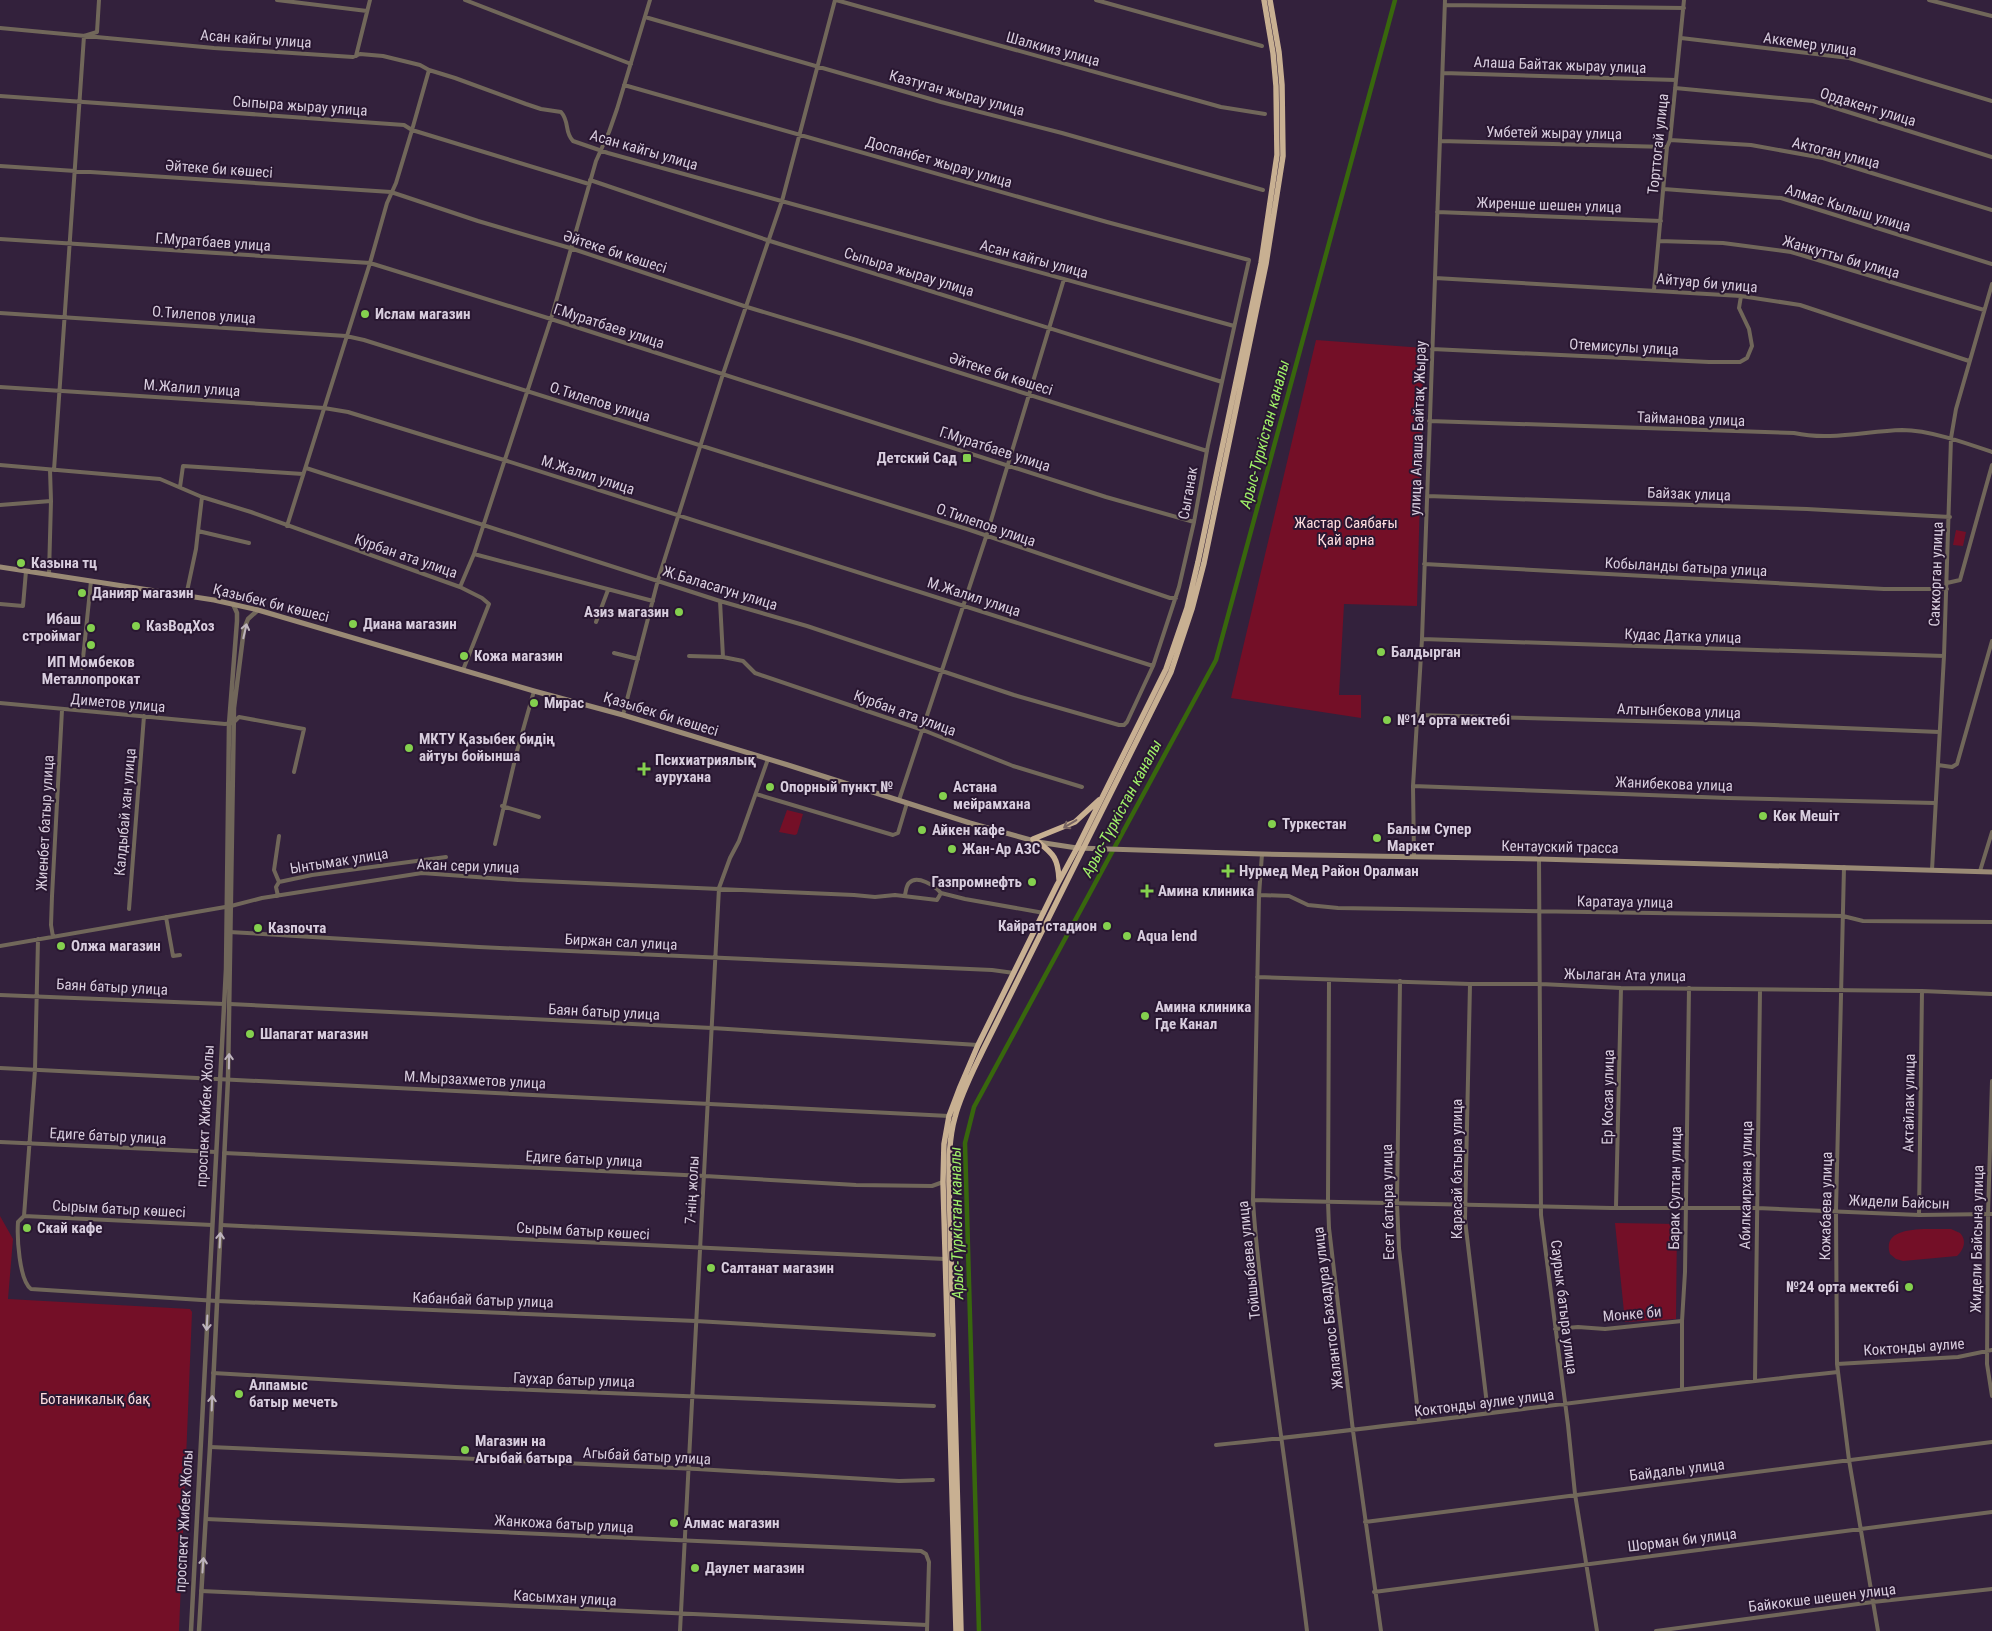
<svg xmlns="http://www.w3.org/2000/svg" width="1992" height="1631" font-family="'Roboto Condensed',sans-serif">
  <rect width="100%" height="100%" fill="#33213c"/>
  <path fill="#740f27" d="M 1316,340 L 1424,348 L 1417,606 L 1344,604 L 1339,695 L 1361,695 L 1361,718 L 1231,698 Z
    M 1956,530 L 1966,532 L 1963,546 L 1953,545 Z
    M 787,810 L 803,814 L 797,834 L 795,835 L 779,832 Z
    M 0,1216 L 13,1239 L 8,1299 L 190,1309 L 192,1312 L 179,1631 L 0,1631 Z
    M 1615,1223 L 1677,1224 L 1676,1319 L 1625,1322 Z
    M 1951,1229 L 1960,1233 C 1967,1240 1964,1250 1957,1256 L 1903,1261 L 1896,1259 L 1890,1254 C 1880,1223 1932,1230 1951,1229 Z"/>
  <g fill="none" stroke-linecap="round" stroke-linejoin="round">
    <path stroke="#38670d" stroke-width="4.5" d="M 979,1631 L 965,1143 L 974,1107 L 1216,660 L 1395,0"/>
    <path stroke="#71675a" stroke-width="4" d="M 277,0 L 367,11
      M 465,0 L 631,64
      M 836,0 L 1221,107 L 1265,114
      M 1096,0 L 1262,46
      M 1929,0 L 1992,16
      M 1445,5 L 1684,8
      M 645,17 L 941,102 L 1062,133 L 1263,190
      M 0,28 L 214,48 L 353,57 L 360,54 L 383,56 L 420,65 L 429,70 L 455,78 L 526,104 L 541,109 L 561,112 C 570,122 564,132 573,141 L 608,153 L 1234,326
      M 1681,38 L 1849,58 L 1992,101
      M 356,56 L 370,0
      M 1443,73 L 1676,80
      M 1675,88 L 1813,101 L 1992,157
      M 0,96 L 404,125 L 412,130 L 589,184
      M 1670,140 L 1751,145 L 1823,158 L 1992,210
      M 1440,141 L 1667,147
      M 0,166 L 391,192 L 478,221 L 570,248 L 747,307 L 853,339 L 1207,451
      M 590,180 L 770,241 L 1222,382
      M 1664,189 L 1781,198 L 1992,264
      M 1437,212 L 1661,221
      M 0,239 L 370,263 L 551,319 L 1106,497 L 1194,522
      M 1659,241 L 1723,243 L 1791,252 L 1984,310
      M 1435,278 L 1741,296 L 1800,305 L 1969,361
      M 1654,290 L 1667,147 L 1670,140 L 1684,0
      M 0,313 L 346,336 L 364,340 L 967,529 L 1170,598 L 1176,598
      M 1432,349 L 1709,362 L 1740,362 L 1747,358 L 1752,346 L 1749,329 L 1739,308 L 1741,296
      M 0,387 L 324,408 L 348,412 L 504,460 L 1153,666
      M 1429,421 L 1794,433 C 1830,441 1866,431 1902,430 C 1929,430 1966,443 1992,452
      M 0,465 L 160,479 L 202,497 L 251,512 L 460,587 L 482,598 L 489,604 L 463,670
      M 306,468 L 720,601 L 807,626 L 1014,695 L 1119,725 L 1124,725 L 1127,722 L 1153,666 L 1179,587 L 1194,522 L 1208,445 L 1249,260 L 1107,222 L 624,85
      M 54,470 L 84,36 L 97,32 L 99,0
      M 180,487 L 183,466 L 303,474
      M 1427,496 L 1807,509 L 1950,517
      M 0,505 L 51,501 L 50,470
      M 287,526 L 370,263 L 387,203 L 396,183 L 412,130 L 429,70
      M 198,531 L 202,497
      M 474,554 L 551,319 L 596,161 L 609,132 L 617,109 L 650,0
      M 1424,564 L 1884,589 L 1947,589
      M 49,574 L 51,501
      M 1947,583 L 1960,580 L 1992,465
      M 460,587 L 474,554 L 653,601
      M 186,596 L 196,549 L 198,531 L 249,543
      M 720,601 L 723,657 L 743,661 L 755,673 L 923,730 L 1013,766 L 1082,787
      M 0,604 L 23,606 L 26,571
      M 596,622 L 608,590
      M 1422,639 L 1944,656
      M 614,653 L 638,659
      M 689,656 L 723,657
      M 82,668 L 91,581
      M 0,703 L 225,724 L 233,723 L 239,717 L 304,729 L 294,772
      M 623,715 L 658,580 L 723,374 L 782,201 L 835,0
      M 1418,715 L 1749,724 L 1939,732
      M 1938,765 L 1952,767 L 1957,764 L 1992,641
      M 1413,786 L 1728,798 L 1935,803
      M 756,794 L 893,835 L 898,833 L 907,803
      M 899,800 L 986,537 L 1064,279
      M 502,806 L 539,817
      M 495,844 L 517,751 L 534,691
      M 1262,854 L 1259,895 L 1253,1200 C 1256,1254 1264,1308 1271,1362 C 1283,1452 1296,1541 1307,1631
      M 1414,857 L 1413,786 L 1422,639 L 1445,0
      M 1539,859 L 1541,1215 L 1568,1425 L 1575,1494 L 1597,1631
      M 1844,867 L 1836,1211 L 1837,1364 L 1849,1460 L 1878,1631
      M 1932,870 L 1944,656 L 1951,438 L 1956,409 L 1992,284
      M 1980,871 L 1992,832
      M 279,882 L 274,870 L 279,836
      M 1259,895 L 1289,896 L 1308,905 L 1338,908 L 1843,916 L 1863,921 L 1992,922
      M 278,896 L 276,887 L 279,882 L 312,875 L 446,857
      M 903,896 L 905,895 C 906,891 906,886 909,883 C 917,874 935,886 941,893
      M 129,909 L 144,716
      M 166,917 L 173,956 L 180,955
      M 229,932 L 479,947 L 992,970 L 1014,973
      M 53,937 L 51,925 L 52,896 L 62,710
      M 38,939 L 35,1070 L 24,1216 L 18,1222 C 17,1237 19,1280 31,1289 L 217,1301 L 696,1321 L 934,1335
      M 0,946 L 231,906 L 262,898 L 422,873 L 518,880 L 854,895 L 875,897 L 895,895 L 937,900 L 941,893 L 965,899 L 1044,913
      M 1257,977 L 1470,984 L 1541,984 L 1621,988 L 1922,991 L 1992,994
      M 1329,980 L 1328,1202 L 1329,1228 L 1353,1431 L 1381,1631
      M 1400,981 L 1397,1204 L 1399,1248 L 1419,1422
      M 1470,984 L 1465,1220 L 1488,1413
      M 0,995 L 224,1004
      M 230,1004 L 712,1028 L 978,1045
      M 0,1068 L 949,1116
      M 1992,1081 L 1988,1214 L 1987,1364 L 1992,1396
      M 0,1142 L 216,1152
      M 224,1153 L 705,1176 L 856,1185 L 932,1186 L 943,1182
      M 1253,1200 L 1611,1208 L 1757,1208 L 1919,1215 L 1992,1214
      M 1616,1207 L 1621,988
      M 1919,1215 L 1922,991
      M 24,1216 L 212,1225
      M 221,1225 L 945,1259
      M 1555,1329 L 1578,1327 L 1605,1329 L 1682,1321
      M 1837,1364 L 1958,1357 L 1992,1350
      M 213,1373 L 456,1387 L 934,1406
      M 1755,1381 L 1760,990
      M 1682,1389 L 1682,1321 L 1685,1272 L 1689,988
      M 1216,1445 C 1424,1424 1630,1393 1838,1372
      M 210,1447 L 697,1469 L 899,1481 L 933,1480
      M 206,1519 L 921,1551 L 926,1554 L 929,1562 L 927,1631
      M 1365,1522 L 1992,1442
      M 201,1591 L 927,1625
      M 1374,1592 L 1992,1512
      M 680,1631 L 719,888 L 730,858 L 739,841 L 768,759
      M 1656,1631 L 1873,1602 L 1992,1589"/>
    <path stroke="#71675a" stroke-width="4.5" d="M 191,1631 L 226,969 L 229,724 L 237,621 L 237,613 L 233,604
      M 199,1631 L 210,1447 L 228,1079 L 234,708 L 244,629 L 248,619 L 258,610"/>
    <path stroke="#9a8a75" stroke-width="5" d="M 0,567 L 214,600 L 258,610 L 534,691 L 623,715 L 788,765 L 970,823 L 1038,842 L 1077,848 L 1262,854 L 1539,859 L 1992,872"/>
    <path stroke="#c8b092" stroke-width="5.5" d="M 1033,839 L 1075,822 L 1099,800
      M 1038,842 C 1054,854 1058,859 1059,879
      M 956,1631 L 943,1182 L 944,1144 L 949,1116 L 960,1087 L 978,1045 L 1057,885 L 1077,848 L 1166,669 L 1187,608 L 1198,562 L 1261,263 L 1277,155 L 1276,86 L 1273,53 L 1264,0
      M 961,1631 L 949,1182 C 949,1161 949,1138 955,1117 C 961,1094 973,1071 983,1050 L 1171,672 L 1192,609 L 1204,563 L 1266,264 L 1283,156 L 1282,85 L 1279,52 L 1270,0"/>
  </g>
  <defs><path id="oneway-shaft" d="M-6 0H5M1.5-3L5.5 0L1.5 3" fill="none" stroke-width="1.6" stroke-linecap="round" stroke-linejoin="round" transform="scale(1.25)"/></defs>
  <g stroke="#beb4bd">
    <use href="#oneway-shaft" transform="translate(245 631) rotate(-77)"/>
    <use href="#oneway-shaft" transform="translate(229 1061) rotate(-89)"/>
    <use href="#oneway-shaft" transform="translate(220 1240) rotate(-87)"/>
    <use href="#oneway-shaft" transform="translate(207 1323) rotate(93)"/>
    <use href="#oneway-shaft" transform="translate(212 1403) rotate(-88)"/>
    <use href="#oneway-shaft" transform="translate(203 1565) rotate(-86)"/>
  </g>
  <use stroke="#786462" href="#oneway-shaft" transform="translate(1070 824) rotate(149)"/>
  <g fill="#84d04e" stroke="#291731" stroke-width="2">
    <circle cx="365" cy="314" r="5"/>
    <rect x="962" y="453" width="10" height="10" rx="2.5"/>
    <circle cx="21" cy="563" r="5"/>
    <circle cx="82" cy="593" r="5"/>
    <circle cx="679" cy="612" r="5"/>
    <circle cx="353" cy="624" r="5"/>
    <circle cx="136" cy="626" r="5"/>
    <circle cx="91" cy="628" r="5"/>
    <circle cx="91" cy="645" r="5"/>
    <circle cx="1381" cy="652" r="5"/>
    <circle cx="464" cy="656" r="5"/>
    <circle cx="534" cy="703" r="5"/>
    <circle cx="1387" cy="720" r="5"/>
    <circle cx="409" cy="748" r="5"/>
    <path d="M641.5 761.5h5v5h5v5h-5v5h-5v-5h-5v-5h5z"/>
    <circle cx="770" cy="787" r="5"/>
    <circle cx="943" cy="796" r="5"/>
    <circle cx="1763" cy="816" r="5"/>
    <circle cx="1272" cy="824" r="5"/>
    <circle cx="922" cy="830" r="5"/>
    <circle cx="1377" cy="838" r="5"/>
    <circle cx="952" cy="849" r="5"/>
    <path d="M1225.5 863.5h5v5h5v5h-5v5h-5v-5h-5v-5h5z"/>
    <circle cx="1032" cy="882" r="5"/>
    <path d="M1144.5 883.5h5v5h5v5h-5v5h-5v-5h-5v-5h5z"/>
    <circle cx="1107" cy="926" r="5"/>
    <circle cx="258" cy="928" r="5"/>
    <circle cx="1127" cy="936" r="5"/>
    <circle cx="61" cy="946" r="5"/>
    <circle cx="1145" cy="1016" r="5"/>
    <circle cx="250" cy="1034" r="5"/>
    <circle cx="27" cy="1228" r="5"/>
    <circle cx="711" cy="1268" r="5"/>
    <circle cx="1909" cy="1287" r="5"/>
    <circle cx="239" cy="1394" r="5"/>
    <circle cx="465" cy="1450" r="5"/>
    <circle cx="674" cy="1523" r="5"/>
    <circle cx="695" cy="1568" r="5"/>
  </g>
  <g text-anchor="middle" stroke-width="4" stroke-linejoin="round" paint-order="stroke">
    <g font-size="15" fill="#d8cdde" stroke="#291731">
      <text transform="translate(256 39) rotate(4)" y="5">Асан кайгы улица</text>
      <text transform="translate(1810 44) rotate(8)" y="5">Аккемер улица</text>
      <text transform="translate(1053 49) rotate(15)" y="5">Шалкииз улица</text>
      <text transform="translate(1560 65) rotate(2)" y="5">Алаша Байтак жырау улица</text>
      <text transform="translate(957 93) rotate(15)" y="5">Казтуган жырау улица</text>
      <text transform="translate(300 106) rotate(4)" y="5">Сыпыра жырау улица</text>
      <text transform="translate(1868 107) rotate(17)" y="5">Ордакент улица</text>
      <text transform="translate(1554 133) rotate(1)" y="5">Умбетей жырау улица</text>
      <text transform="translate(1658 144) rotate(-84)" y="5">Торттогай улица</text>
      <text transform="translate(644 150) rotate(16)" y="5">Асан кайгы улица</text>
      <text transform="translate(1836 153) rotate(14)" y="5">Актоган улица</text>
      <text transform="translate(939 162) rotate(16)" y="5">Доспанбет жырау улица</text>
      <text transform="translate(219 169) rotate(4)" y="5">Әйтеке би көшесі</text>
      <text transform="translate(1549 205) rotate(2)" y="5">Жиренше шешен улица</text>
      <text transform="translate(1848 208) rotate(17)" y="5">Алмас Кылыш улица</text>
      <text transform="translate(213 242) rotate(4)" y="5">Г.Муратбаев улица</text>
      <text transform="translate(615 252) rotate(18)" y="5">Әйтеке би көшесі</text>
      <text transform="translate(1841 257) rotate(16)" y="5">Жанкутты би улица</text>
      <text transform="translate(1034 259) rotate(15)" y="5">Асан кайгы улица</text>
      <text transform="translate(909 272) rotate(17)" y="5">Сыпыра жырау улица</text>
      <text transform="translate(1707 283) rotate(5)" y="5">Айтуар би улица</text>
      <text transform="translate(204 315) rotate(4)" y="5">О.Тилепов улица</text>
      <text transform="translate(609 326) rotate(18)" y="5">Г.Муратбаев улица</text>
      <text transform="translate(1624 347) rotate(3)" y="5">Отемисулы улица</text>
      <text transform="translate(1001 374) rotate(18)" y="5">Әйтеке би көшесі</text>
      <text transform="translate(192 388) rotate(4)" y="5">М.Жалил улица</text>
      <text transform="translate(600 402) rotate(17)" y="5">О.Тилепов улица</text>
      <text transform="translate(1691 419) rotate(2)" y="5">Тайманова улица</text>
      <text transform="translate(1418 428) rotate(-88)" y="5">улица Алаша Байтақ Жырау</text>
      <text transform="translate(995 449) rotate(18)" y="5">Г.Муратбаев улица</text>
      <text transform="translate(588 475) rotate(18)" y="5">М.Жалил улица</text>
      <text transform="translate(1188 493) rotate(-80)" y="5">Сыганак</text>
      <text transform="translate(1689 494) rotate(2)" y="5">Байзак улица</text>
      <text transform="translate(986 525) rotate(19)" y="5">О.Тилепов улица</text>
      <text transform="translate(406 556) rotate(19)" y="5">Курбан ата улица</text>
      <text transform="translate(1686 567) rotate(3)" y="5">Кобыланды батыра улица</text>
      <text transform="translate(1936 574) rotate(-88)" y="5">Саккорган улица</text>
      <text transform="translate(720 588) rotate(17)" y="5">Ж.Баласагун улица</text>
      <text transform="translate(974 597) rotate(18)" y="5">М.Жалил улица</text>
      <text transform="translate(271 603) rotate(14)" y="5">Қазыбек би көшесі</text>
      <text transform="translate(1683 636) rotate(2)" y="5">Кудас Датка улица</text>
      <text transform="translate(118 703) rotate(5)" y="5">Диметов улица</text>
      <text transform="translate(1679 711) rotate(2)" y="5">Алтынбекова улица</text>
      <text transform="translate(905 713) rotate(20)" y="5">Курбан ата улица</text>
      <text transform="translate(661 714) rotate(17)" y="5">Қазыбек би көшесі</text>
      <text transform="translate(1674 784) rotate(2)" y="5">Жанибекова улица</text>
      <text transform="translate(125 812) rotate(-85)" y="5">Калдыбай хан улица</text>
      <text transform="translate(45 823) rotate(-87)" y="5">Жиенбет батыр улица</text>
      <text transform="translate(1560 847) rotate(1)" y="5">Кентауский трасса</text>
      <text transform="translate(339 861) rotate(-9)" y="5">Ынтымак улица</text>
      <text transform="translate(468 866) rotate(2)" y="5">Акан сери улица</text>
      <text transform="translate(1625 902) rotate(1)" y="5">Каратауа улица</text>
      <text transform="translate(621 942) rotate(3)" y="5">Биржан сал улица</text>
      <text transform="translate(1625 975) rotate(1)" y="5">Жылаган Ата улица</text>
      <text transform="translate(112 987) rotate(3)" y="5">Баян батыр улица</text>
      <text transform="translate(604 1012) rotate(3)" y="5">Баян батыр улица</text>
      <text transform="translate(475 1080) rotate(3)" y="5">М.Мырзахметов улица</text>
      <text transform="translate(1608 1097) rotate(-89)" y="5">Ер Косая улица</text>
      <text transform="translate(1909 1103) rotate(-89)" y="5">Актайлак улица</text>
      <text transform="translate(205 1116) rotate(-87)" y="5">проспект Жибек Жолы</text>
      <text transform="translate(108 1136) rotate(3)" y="5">Едиге батыр улица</text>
      <text transform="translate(584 1159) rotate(3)" y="5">Едиге батыр улица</text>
      <text transform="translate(1457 1169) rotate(-90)" y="5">Карасай батыра улица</text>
      <text transform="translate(1746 1185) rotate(-89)" y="5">Абилкаирхана улица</text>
      <text transform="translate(1675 1188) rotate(-89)" y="5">Барак Султан улица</text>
      <text transform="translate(692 1190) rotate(-87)" y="5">7-нің жолы</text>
      <text transform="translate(1388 1202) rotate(-91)" y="5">Есет батыра улица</text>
      <text transform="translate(1899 1202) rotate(2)" y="5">Жидели Байсын</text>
      <text transform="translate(1826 1206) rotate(-89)" y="5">Кожабаева улица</text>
      <text transform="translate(119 1209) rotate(3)" y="5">Сырым батыр көшесі</text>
      <text transform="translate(583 1231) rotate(3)" y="5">Сырым батыр көшесі</text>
      <text transform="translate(1977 1239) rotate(-89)" y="5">Жидели Байсына улица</text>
      <text transform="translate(1249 1260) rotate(-96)" y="5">Тойшыбаева улица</text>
      <text transform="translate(483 1300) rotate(2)" y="5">Кабанбай батыр улица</text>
      <text transform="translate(1564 1307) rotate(83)" y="5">Саурык батыра улица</text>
      <text transform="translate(1328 1308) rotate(-97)" y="5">Жалантос Бахадура улица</text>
      <text transform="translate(1632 1314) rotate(-5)" y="5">Монке би</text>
      <text transform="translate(1914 1347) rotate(-4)" y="5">Коктонды аулие</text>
      <text transform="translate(574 1380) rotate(2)" y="5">Гаухар батыр улица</text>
      <text transform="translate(1484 1403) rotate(-7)" y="5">Коктонды аулие улица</text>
      <text transform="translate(647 1456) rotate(3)" y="5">Агыбай батыр улица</text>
      <text transform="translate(1677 1470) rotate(-7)" y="5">Байдалы улица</text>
      <text transform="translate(184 1521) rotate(-87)" y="5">проспект Жибек Жолы</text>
      <text transform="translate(564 1524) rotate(3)" y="5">Жанкожа батыр улица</text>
      <text transform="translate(1682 1540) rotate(-7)" y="5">Шорман би улица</text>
      <text transform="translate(565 1598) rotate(3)" y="5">Касымхан улица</text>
      <text transform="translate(1822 1598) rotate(-7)" y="5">Байкокше шешен улица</text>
    </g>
    <g font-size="15" font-weight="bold" fill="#d8cdde" stroke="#291731" text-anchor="start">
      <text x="375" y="319">Ислам магазин</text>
      <text x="957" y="463" text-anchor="end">Детский Сад</text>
      <text x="31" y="568">Казына тц</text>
      <text x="92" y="598">Данияр магазин</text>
      <text x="669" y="617" text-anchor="end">Азиз магазин</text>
      <text x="81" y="624" text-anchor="end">Ибаш<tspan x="81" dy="17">строймаг</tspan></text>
      <text x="363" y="629">Диана магазин</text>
      <text x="146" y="631">КазВодХоз</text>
      <text x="1391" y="657">Балдырган</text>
      <text x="474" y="661">Кожа магазин</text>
      <text x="91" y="667" text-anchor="middle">ИП Момбеков<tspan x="91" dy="17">Металлопрокат</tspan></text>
      <text x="544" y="708">Мирас</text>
      <text x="1397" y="725">№14 орта мектебі</text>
      <text x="419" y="744">МКТУ Қазыбек бидің<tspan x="419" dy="17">айтуы бойынша</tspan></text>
      <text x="655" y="765">Психиатриялық<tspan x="655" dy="17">аурухана</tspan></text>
      <text x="780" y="792">Опорный пункт №</text>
      <text x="953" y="792">Астана<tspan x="953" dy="17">мейрамхана</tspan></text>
      <text x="1773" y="821">Көк Мешіт</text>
      <text x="1282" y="829">Туркестан</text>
      <text x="1387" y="834">Балым Супер<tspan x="1387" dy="17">Маркет</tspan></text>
      <text x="932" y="835">Айкен кафе</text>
      <text x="962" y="854">Жан-Ар АЗС</text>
      <text x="1239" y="876">Нурмед Мед Район Оралман</text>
      <text x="1022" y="887" text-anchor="end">Газпромнефть</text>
      <text x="1158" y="896">Амина клиника</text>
      <text x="1097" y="931" text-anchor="end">Кайрат стадион</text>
      <text x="268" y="933">Казпочта</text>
      <text x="1137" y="941">Aqua lend</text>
      <text x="71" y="951">Олжа магазин</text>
      <text x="1155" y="1012">Амина клиника<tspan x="1155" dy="17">Где Канал</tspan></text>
      <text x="260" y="1039">Шапагат магазин</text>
      <text x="37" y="1233">Скай кафе</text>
      <text x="721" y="1273">Салтанат магазин</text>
      <text x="1899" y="1292" text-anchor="end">№24 орта мектебі</text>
      <text x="249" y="1390">Алпамыс<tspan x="249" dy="17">батыр мечеть</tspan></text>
      <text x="475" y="1446">Магазин на<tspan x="475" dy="17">Агыбай батыра</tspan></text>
      <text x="684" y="1528">Алмас магазин</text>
      <text x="705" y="1573">Даулет магазин</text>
    </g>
    <g font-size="15" fill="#fddbdd" stroke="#291731">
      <text x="1346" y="528">Жастар Саябағы<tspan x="1346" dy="17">Қай арна</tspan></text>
      <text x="95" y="1404">Ботаникалық бақ</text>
    </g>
    <g font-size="16" font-style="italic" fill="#a0f169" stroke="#291731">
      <text transform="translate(1264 434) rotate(-75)" y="6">Арыс-Түркістан каналы</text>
      <text transform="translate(1121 808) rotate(-62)" y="6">Арыс-Түркістан каналы</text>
      <text transform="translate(956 1223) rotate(-91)" y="6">Арыс-Түркістан каналы</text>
    </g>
  </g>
</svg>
